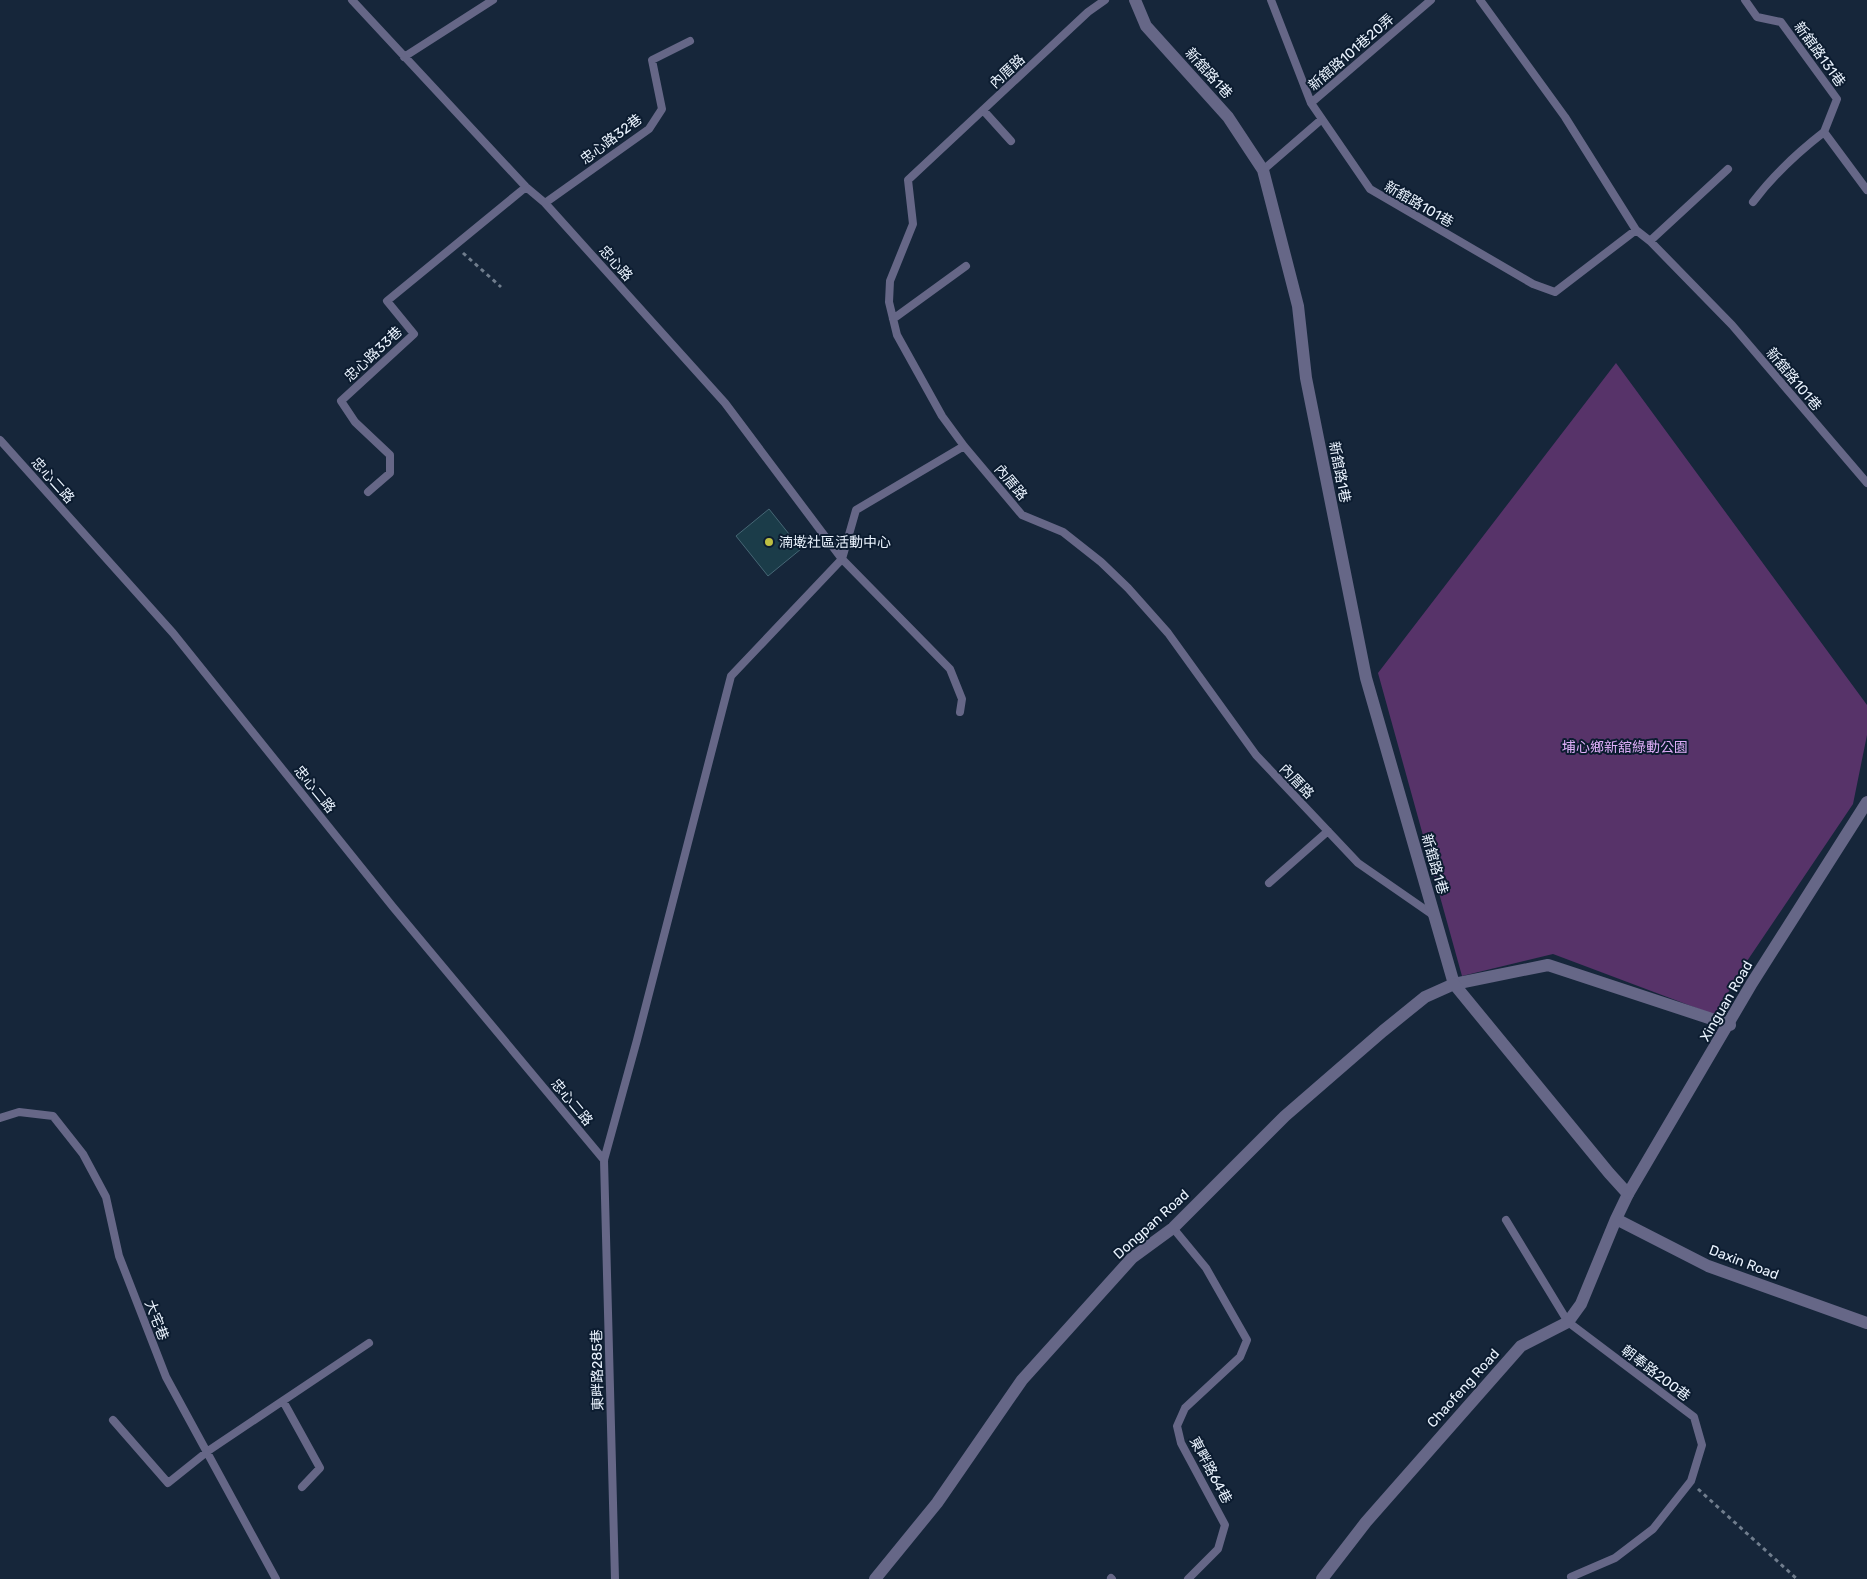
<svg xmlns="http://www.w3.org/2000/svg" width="1867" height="1579" font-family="Rubik,'Noto Sans TC',sans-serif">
  <rect width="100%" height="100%" fill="#16263a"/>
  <path fill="#573369" d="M 1616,363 L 1867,705 L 1867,735 L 1853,804 L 1743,967 L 1715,1015 L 1553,954 L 1462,976 L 1378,673 Z"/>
  <path fill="#1b3c49" stroke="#466775" d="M 769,509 L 801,549 L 768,576 L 736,536 Z"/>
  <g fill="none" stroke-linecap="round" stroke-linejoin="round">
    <path stroke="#707d8d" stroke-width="3" stroke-dasharray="4 4" stroke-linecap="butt" d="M 463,253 L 501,287
      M 1698,1489 L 1797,1579"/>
    <path stroke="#666787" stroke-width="8" d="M 352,0 L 526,187 L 545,203 L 725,403 L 842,559 L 950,669 L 962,699 L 960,712
      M 1105,0 L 1088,12 L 908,180 L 913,224 L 890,281 L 889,302 L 897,335 L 942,416 L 964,446 L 1022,515 L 1063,532 L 1101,562 L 1128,588 L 1168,633 L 1256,755 L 1358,863 L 1433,915
      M 1271,0 L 1311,103 L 1370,189 L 1533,284 L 1555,292 L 1636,230
      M 1480,0 L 1565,117 L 1636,230 L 1650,241 L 1732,325 L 1867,483
      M 1745,0 L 1757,17 L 1781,22 L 1837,99 L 1824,132 L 1867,190
      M 404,57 L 493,0
      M 1311,103 L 1431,0
      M 983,110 L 1011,141
      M 1263,170 L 1322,119
      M 1753,202 C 1774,174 1797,153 1824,132
      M 545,203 L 649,129 L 662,109 L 652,60 L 690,41
      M 1650,241 L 1728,169
      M 893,319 L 966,266
      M 0,440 L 173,633 L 393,907 L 604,1160
      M 368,492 L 390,473 L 390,455 L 355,422 L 341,401 L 414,334 L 387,301 L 526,187
      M 1269,883 L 1328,831
      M 0,1118 L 19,1112 L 53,1116 L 83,1154 L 106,1197 L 119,1256 L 166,1377 L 276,1579
      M 1506,1220 L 1568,1322 L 1694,1417 L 1702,1445 L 1691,1481 L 1653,1529 L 1615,1558 L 1571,1577
      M 1173,1228 L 1206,1268 L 1247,1340 L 1240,1357 L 1185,1408 L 1177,1426 L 1181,1443 L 1225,1525 L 1218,1549 L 1188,1579
      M 283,1401 L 320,1468 L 302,1487
      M 113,1420 L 168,1483 L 208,1451 L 369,1343
      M 1111,1578 L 1112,1579
      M 615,1579 L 604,1160 L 637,1040 L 731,676 L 842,559 L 856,510 L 964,446"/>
    <path stroke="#666787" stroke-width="12" d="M 1135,0 L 1146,26 L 1228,117 L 1263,170 L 1298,306 L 1306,378 L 1366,678 L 1454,984 L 1548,965 L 1730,1025
      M 1616,1219 L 1708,1266 L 1867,1323
      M 1322,1579 L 1366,1522 L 1521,1346 L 1568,1322 L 1581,1304 L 1616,1219 L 1628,1194"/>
    <path stroke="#666787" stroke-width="12" d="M 875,1579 L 937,1503 L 1022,1380 L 1132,1258 L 1173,1228 L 1285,1116 L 1383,1031 L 1425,997 L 1454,984 L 1609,1173 L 1628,1194 L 1752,983 L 1867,802"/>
  </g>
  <circle fill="#bebf42" stroke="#0c1c30" stroke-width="2" cx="769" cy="542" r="5"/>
  <g text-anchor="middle" stroke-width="4" stroke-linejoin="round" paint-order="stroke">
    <g font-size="14" fill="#eaf3fe" stroke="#0c1c30">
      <text transform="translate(1351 52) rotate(-41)" y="5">新舘路101巷20弄</text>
      <text transform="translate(1820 54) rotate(54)" y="5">新舘路131巷</text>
      <text transform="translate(1007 71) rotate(-43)" y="5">內厝路</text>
      <text transform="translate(1209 73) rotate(48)" y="5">新舘路1巷</text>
      <text transform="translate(611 139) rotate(-37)" y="5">忠心路32巷</text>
      <text transform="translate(1419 204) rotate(30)" y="5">新舘路101巷</text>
      <text transform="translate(616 263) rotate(48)" y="5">忠心路</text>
      <text transform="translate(373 354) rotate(-43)" y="5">忠心路33巷</text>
      <text transform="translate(1794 379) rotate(50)" y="5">新舘路101巷</text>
      <text transform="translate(1340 472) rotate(79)" y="5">新舘路1巷</text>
      <text transform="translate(53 480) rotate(48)" y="5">忠心二路</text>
      <text transform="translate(1011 482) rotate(50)" y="5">內厝路</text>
      <text transform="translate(1297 781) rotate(46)" y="5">內厝路</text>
      <text transform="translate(315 789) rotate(51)" y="5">忠心二路</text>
      <text transform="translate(1435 864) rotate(74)" y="5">新舘路1巷</text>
      <text transform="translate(1726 1001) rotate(-60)" y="5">Xinguan Road</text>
      <text transform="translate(572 1102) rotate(50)" y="5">忠心二路</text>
      <text transform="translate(1151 1224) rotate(-42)" y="5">Dongpan Road</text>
      <text transform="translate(1744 1262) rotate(21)" y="5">Daxin Road</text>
      <text transform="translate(157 1320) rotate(69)" y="5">大宅巷</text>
      <text transform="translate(597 1370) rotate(-91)" y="5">東畔路285巷</text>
      <text transform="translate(1656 1373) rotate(37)" y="5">朝奉路200巷</text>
      <text transform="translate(1463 1388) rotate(-48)" y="5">Chaofeng Road</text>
      <text transform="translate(1211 1470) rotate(62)" y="5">東畔路64巷</text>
    </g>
    <g font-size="14" fill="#eaf3fe" stroke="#0c1c30" text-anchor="start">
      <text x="779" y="547">湳墘社區活動中心</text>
    </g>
    <g font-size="14" fill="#ddaef7" stroke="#0c1c30">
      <text x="1625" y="752">埔心鄉新舘綠動公園</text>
    </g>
  </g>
</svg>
